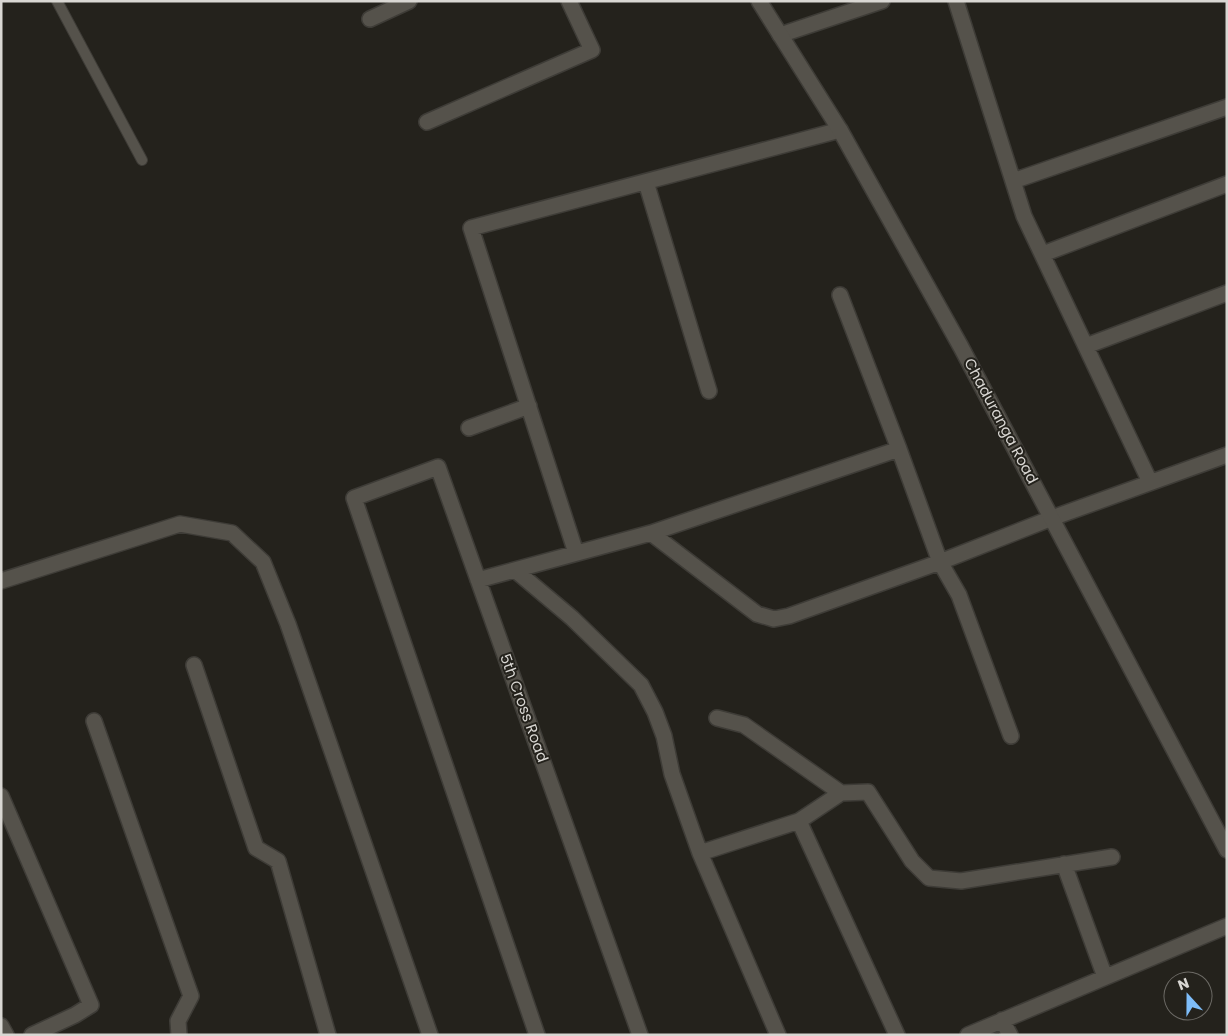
<svg xmlns="http://www.w3.org/2000/svg" width="1228" height="1036" font-family="Poppins,sans-serif">
  <rect width="100%" height="100%" fill="#24221c"/>
  <g fill="none" stroke-linecap="round" stroke-linejoin="round">
    <g stroke="#3e3c37" stroke-width="12">
      <path id="lane" d="M 57,1 L 142,160"/>
    </g>
    <g stroke="#3e3c37" stroke-width="18">
      <path id="street" d="M 956,1 L 1024,216 L 1150,482
        M 370,19 L 409,1
        M 780,35 L 882,1
        M 427,122 L 592,50 L 569,1
        M 1013,181 L 1227,107
        M 646,182 L 709,391
        M 1043,254 L 1227,184
        M 840,295 L 899,449
        M 1086,346 L 1227,293
        M 469,428 L 529,406
        M 651,533 L 757,614 L 774,619 L 789,616 L 940,562 L 959,595 L 1011,736
        M 576,553 L 471,228 L 840,130
        M 515,570 L 572,618 L 641,685 L 655,712 L 664,736 L 672,774 L 700,853 L 778,1035
        M 478,580 L 651,533 L 899,449 L 940,562 L 1052,518 L 1227,455
        M 1,581 L 180,524 L 232,533 L 263,562 L 288,624 L 430,1035
        M 194,665 L 256,848 L 278,861 L 328,1035
        M 717,718 L 744,725 L 841,793
        M 94,721 L 191,996 L 178,1021 L 179,1035
        M 1,796 L 91,1005 L 75,1015 L 32,1035
        M 799,821 L 897,1035
        M 700,853 L 799,821 L 841,793 L 868,792 L 912,861 L 929,878 L 961,881 L 1112,857
        M 1064,864 L 1105,977
        M 1002,1020 L 1010,1035
        M 1,1026 L 6,1035
        M 537,1035 L 354,498 L 438,467 L 640,1035
        M 968,1035 L 1227,926"/>
    </g>
    <g stroke="#3e3c37" stroke-width="18">
      <path id="secondary" d="M 759,1 L 840,130 L 961,347 L 1227,850"/>
    </g>
    <use href="#lane" stroke="#55524b" stroke-width="10"/>
    <use href="#street" stroke="#55524b" stroke-width="15"/>
    <use href="#secondary" stroke="#55524b" stroke-width="15"/>
  </g>
  <g text-anchor="middle" stroke-width="4" stroke-linejoin="round" paint-order="stroke">
    <g font-size="15" fill="#d9d7d3" stroke="#24221c">
      <text transform="translate(1001 421) rotate(62)" y="5">Chaduranga Road</text>
      <text transform="translate(524 708) rotate(70)" y="5">5th Cross Road</text>
    </g>
  </g>
  <rect width="1228" height="1036" fill="none" stroke="#d9d7d3" stroke-width="5"/>
  <g transform="translate(1188 996) rotate(339)"><circle r="24" fill="#24221c" stroke="#6c6a65"/>
  <path d="M0-4L9 19L0 12L-9 19Z" fill="#7ebdf9"/>
  <text y="-8" font-size="14" font-weight="bold" text-anchor="middle" fill="#d9d7d3">N</text>
  </g>
</svg>
